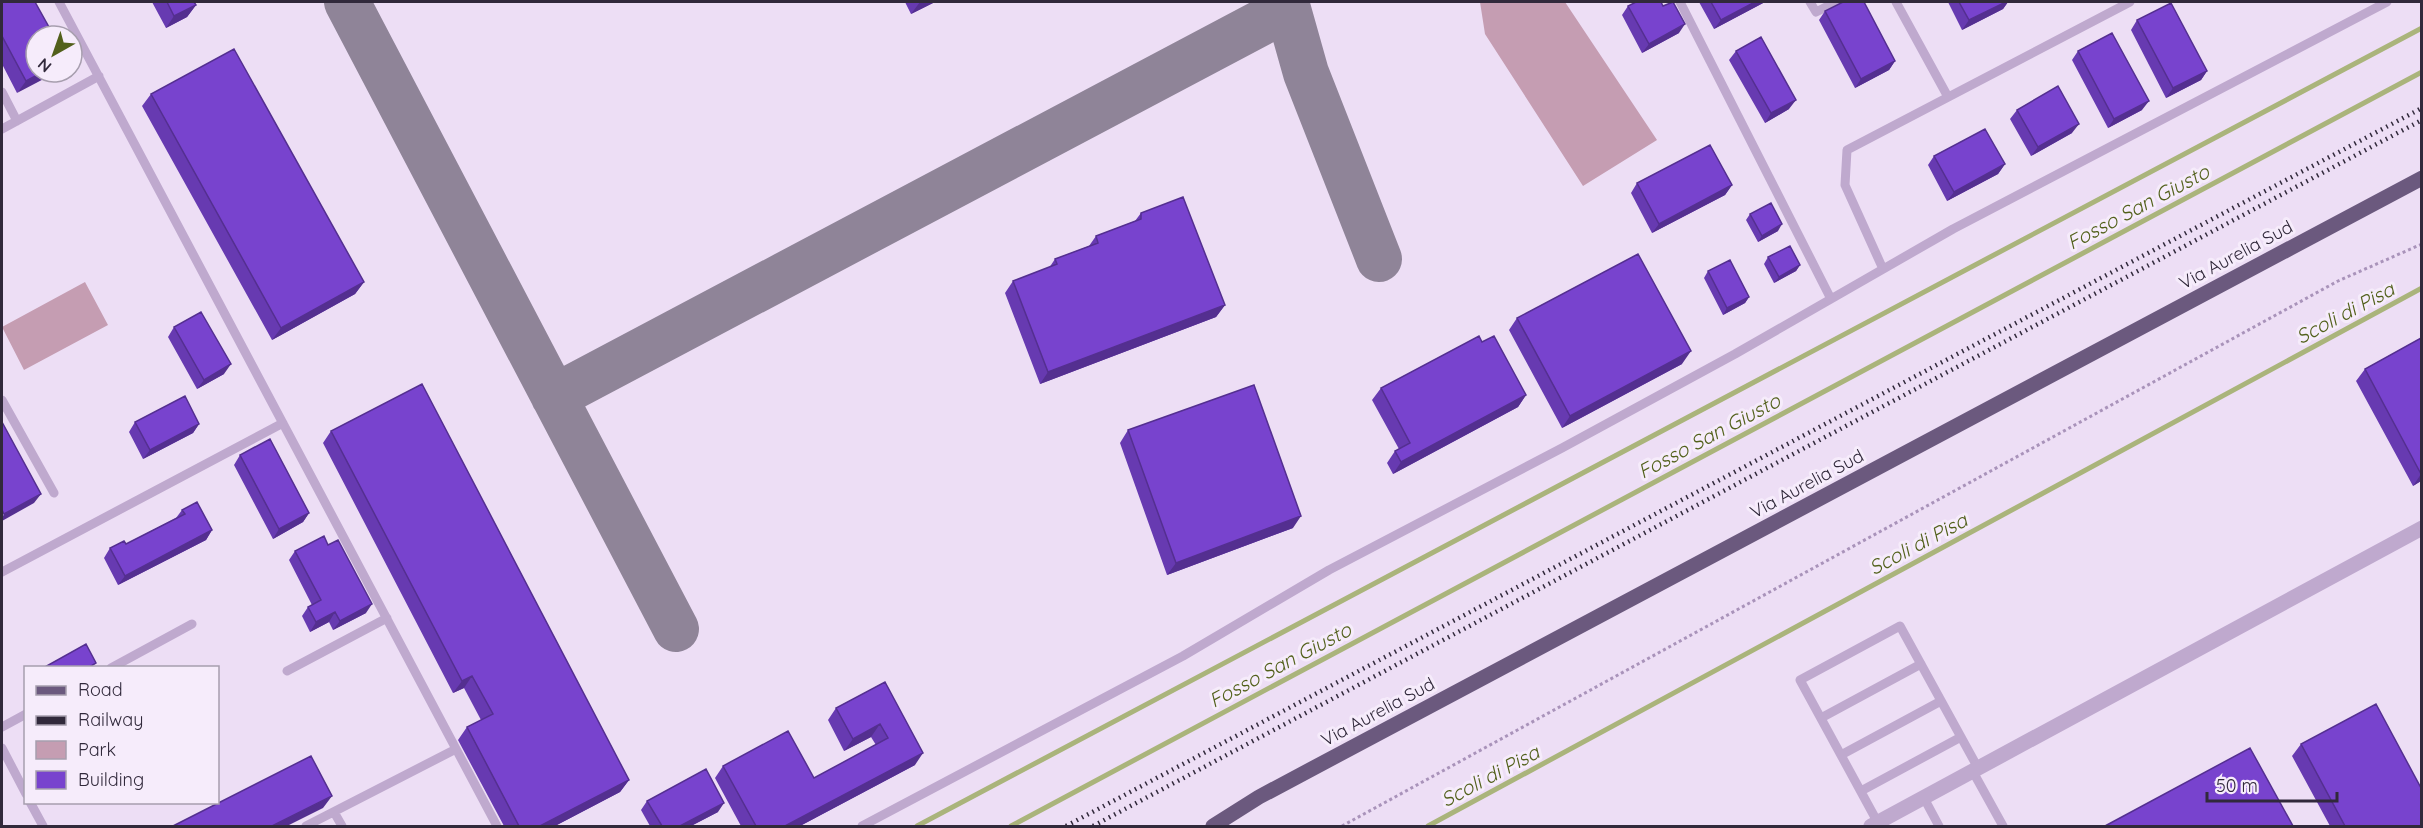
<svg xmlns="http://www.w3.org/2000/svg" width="2423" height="828" font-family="Quicksand,sans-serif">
  <rect width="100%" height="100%" fill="#eddef5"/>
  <path fill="#c59db2" d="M 1480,2 L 1565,2 L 1657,140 L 1583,186 L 1485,34 Z
    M 85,282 L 108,325 L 24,370 L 2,327 Z"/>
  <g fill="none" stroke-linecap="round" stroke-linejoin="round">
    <path stroke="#aab47b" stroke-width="5" d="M 917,826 L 2422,28
      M 1011,826 L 2422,72
      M 1428,826 L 2422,288"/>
    <path stroke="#8f8498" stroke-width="46" d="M 347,2 L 676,629
      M 1286,2 L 1306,73 L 1379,259
      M 554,397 L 1287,9"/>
    <path stroke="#a993ba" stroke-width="3" stroke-dasharray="3 3" stroke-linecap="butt" d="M 1342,826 L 2338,281 L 2422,244"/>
    <path stroke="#bfa9ce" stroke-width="9" d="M 59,2 L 497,826
      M 1680,2 L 1831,299
      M 1810,2 L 1816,12 L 1836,2
      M 1896,2 L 1948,97
      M 2,92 L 17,121
      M 2,129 L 99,76
      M 1883,269 L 1845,185 L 1847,150 L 2130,2
      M 2,400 L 54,493
      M 2,572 L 283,423
      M 111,668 L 192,624
      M 287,671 L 387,618
      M 1821,718 L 1921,664
      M 2,727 L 26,714
      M 2,748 L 26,794
      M 1841,755 L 1941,701
      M 1972,770 L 2003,826
      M 1861,791 L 1961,737
      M 1924,798 L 1939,826
      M 30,802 L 43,826
      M 334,812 L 342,826
      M 1878,823 L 1800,680 L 1900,626 L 1978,768
      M 306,826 L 456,749
      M 862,826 L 1183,656 L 1329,570 L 1562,448 L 1735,354 L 1953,229 L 2387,2"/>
    <path stroke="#bfa9ce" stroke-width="15" d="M 1871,826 L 2422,528"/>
    <path stroke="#6b597e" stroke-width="15" d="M 1213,826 L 1259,797 L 2422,178"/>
    <path stroke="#31293b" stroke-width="4.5" stroke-dasharray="1.5 4.5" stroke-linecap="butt" d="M 1066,826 L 2422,108
      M 1093,826 L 2422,120"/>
  </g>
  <path fill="#673ab1" d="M 2,2 L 36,72 L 17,93 L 2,64 Z
    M 152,2 L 194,2 L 196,5 L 187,17 L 166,28 Z
    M 905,2 L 935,2 L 911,14 Z
    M 1699,2 L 1765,2 L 1714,29 Z
    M 1948,2 L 2008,2 L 2003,9 L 1962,30 Z
    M 1628,6 L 1679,33 L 1642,53 L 1622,15 Z
    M 1825,11 L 1895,61 L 1889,70 L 1855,88 L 1819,20 Z
    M 2137,20 L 2207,71 L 2201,80 L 2166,98 L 2131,30 Z
    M 1736,51 L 1789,109 L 1765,123 L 1729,60 Z
    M 2078,51 L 2142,110 L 2108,128 L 2072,60 Z
    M 151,94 L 364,282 L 355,294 L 272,340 L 142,106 Z
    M 2017,110 L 2072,133 L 2031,156 L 2010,119 Z
    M 1934,156 L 2005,164 L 1998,174 L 1947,201 L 1928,165 Z
    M 1637,183 L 1732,185 L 1725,195 L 1652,233 L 1631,193 Z
    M 1141,213 L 1225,305 L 1216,317 L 1040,384 L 1005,293 L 1013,281 L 1049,268 L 1055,259 L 1089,246 L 1096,236 L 1135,221 Z
    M 1750,214 L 1778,231 L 1758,242 L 1746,220 Z
    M 1768,257 L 1800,265 L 1796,271 L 1774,283 L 1764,264 Z
    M 1708,271 L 1749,297 L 1745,303 L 1723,315 L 1704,278 Z
    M 1517,318 L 1682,364 L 1562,428 L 1509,330 Z
    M 174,327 L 224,374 L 197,389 L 168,337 Z
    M 2421,338 L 2421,481 L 2413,486 L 2356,381 L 2365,369 Z
    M 1381,388 L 1526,395 L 1518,407 L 1393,474 L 1387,463 L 1395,451 L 1399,449 L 1372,400 Z
    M 135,422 L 199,424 L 193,433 L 143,459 L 129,432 Z
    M 1128,430 L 1293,528 L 1167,575 L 1120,443 Z
    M 331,431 L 629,780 L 620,792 L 555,826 L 504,826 L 458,740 L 467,727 L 481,720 L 464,688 L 453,693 L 323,443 Z
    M 240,455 L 309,513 L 303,522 L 273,539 L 234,465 Z
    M 182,510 L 212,530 L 206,540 L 118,585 L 104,558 L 110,548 L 126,544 L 176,518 Z
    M 295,551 L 366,613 L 333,630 L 329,622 L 310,632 L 302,616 L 308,607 L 312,605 L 289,560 Z
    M 885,682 L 915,765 L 800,826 L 741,826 L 715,778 L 723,766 L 814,778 L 876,745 L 871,737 L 844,751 L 828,720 L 836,708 Z
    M 2301,744 L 2421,826 L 2330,826 L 2292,756 Z
    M 647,801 L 718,812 L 691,826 L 650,826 L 641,810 Z"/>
  <path fill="#542f90" d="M 920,2 L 935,2 L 911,14 Z
    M 1755,2 L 1765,2 L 1714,29 L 1721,20 Z
    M 2006,2 L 2008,2 L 2003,9 L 1962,30 L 1969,20 Z
    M 196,5 L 187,17 L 166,28 L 174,16 Z
    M 1685,24 L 1679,33 L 1642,53 L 1649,44 Z
    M 1895,61 L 1889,70 L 1855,88 L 1861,79 Z
    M 2207,71 L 2201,80 L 2166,98 L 2173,88 Z
    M 43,72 L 57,72 L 17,93 L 26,81 Z
    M 1796,100 L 1789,109 L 1765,123 L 1771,113 Z
    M 2149,101 L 2142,110 L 2108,128 L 2114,119 Z
    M 2079,124 L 2072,133 L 2031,156 L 2038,147 Z
    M 2005,164 L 1998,174 L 1947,201 L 1954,192 Z
    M 1732,185 L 1725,195 L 1652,233 L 1659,224 Z
    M 1782,224 L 1778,231 L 1758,242 L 1762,236 Z
    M 1800,265 L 1796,271 L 1774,283 L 1779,277 Z
    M 364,282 L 355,294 L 272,340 L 281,328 Z
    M 1749,297 L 1745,303 L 1723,315 L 1727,308 Z
    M 1225,305 L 1216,317 L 1040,384 L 1048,372 Z
    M 1691,351 L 1682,364 L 1562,428 L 1570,416 Z
    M 231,364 L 224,374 L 197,389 L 204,380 Z
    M 1526,395 L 1518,407 L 1393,474 L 1401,462 Z
    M 199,424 L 193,433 L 143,459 L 150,450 Z
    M 2421,474 L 2421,481 L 2413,486 Z
    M 41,494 L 34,503 L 2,521 L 2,518 L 4,514 Z
    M 309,513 L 303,522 L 273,539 L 279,529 Z
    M 1301,516 L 1293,528 L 1167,575 L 1176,563 Z
    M 212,530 L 206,540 L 118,585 L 125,576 Z
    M 372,604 L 366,613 L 333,630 L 340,621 Z
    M 335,612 L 329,622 L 310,632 L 316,622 Z
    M 472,676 L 464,688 L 453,693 L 462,681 Z
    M 880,724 L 871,737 L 844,751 L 853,739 Z
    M 923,753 L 915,765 L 800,826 L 785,826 Z
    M 629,780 L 620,792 L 555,826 L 540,826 Z
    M 332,796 L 323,808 L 287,826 L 272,826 Z
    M 724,803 L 718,812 L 691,826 L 680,826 Z"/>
  <path fill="#7843ce" stroke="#542f90" stroke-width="1.5" d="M 2,2 L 35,2 L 54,36 L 36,36 L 36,72 L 43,72 L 26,81 L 2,36 Z
    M 167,2 L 194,2 L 196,5 L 174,16 Z
    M 1636,2 L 1661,2 L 1663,6 L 1673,2 L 1685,24 L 1649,44 L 1628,6 Z
    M 1711,2 L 1755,2 L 1721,20 Z
    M 1843,2 L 1864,2 L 1895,61 L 1861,79 L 1825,11 Z
    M 1959,2 L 2006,2 L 1969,20 Z
    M 2171,3 L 2207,71 L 2173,88 L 2137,20 Z
    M 2112,33 L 2149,101 L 2114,119 L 2078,51 Z
    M 1761,37 L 1796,100 L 1771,113 L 1736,51 Z
    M 234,49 L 364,282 L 281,328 L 151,94 Z
    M 2058,86 L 2079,124 L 2038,147 L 2017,110 Z
    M 1985,129 L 2005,164 L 1954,192 L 1934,156 Z
    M 1710,145 L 1732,185 L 1659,224 L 1637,183 Z
    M 1183,197 L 1225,305 L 1048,372 L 1013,281 L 1057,264 L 1055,259 L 1098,243 L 1096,236 L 1141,219 L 1141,213 Z
    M 1771,203 L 1782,224 L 1762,236 L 1750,214 Z
    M 1790,246 L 1800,265 L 1779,277 L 1768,257 Z
    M 1638,254 L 1691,351 L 1570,416 L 1517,318 Z
    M 1730,260 L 1749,297 L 1727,308 L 1708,271 Z
    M 201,312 L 231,364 L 204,380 L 174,327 Z
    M 1479,336 L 1482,342 L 1494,336 L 1526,395 L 1401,462 L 1395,451 L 1410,443 L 1381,388 Z
    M 2421,338 L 2421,474 L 2365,369 Z
    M 422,384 L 629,780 L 540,826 L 519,826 L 467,727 L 493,714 L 472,676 L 462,681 L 331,431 Z
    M 1254,385 L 1301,516 L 1176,563 L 1128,430 Z
    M 185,396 L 199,424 L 150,450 L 135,422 Z
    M 2,422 L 41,494 L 4,514 L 2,510 Z
    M 270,439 L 309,513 L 279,529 L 240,455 Z
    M 197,502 L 212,530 L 125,576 L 110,548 L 124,541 L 126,544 L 185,514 L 182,510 Z
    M 324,536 L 328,545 L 338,540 L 372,604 L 340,621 L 335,612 L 316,622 L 308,607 L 321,600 L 295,551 Z
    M 86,644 L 96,663 L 88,668 L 43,668 Z
    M 885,682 L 923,753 L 785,826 L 756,826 L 723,766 L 788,731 L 814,778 L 888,738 L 880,724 L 853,739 L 836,708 Z
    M 2376,704 L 2421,788 L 2421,826 L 2345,826 L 2301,744 Z
    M 2250,748 L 2293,826 L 2105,826 Z
    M 311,756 L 332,796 L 272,826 L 173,826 Z
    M 706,769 L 724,803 L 680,826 L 662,826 L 647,801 Z"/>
  <g text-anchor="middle" stroke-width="6" stroke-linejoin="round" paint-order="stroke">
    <g font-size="18" fill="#31293b" stroke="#f6ecfb">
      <text transform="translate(2236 255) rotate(-28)" y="6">Via Aurelia Sud</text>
      <text transform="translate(1807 484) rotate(-28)" y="6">Via Aurelia Sud</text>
      <text transform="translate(1378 712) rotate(-28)" y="6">Via Aurelia Sud</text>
    </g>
    <g font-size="20" font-style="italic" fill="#52601b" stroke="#f6ecfb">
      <text transform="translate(2138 207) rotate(-28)" y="7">Fosso San Giusto</text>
      <text transform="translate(2345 313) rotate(-28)" y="7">Scoli di Pisa</text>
      <text transform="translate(1709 436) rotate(-28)" y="7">Fosso San Giusto</text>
      <text transform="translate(1918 544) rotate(-28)" y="7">Scoli di Pisa</text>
      <text transform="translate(1280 665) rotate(-28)" y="7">Fosso San Giusto</text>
      <text transform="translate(1490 776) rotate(-28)" y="7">Scoli di Pisa</text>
    </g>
  </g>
  <rect width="2423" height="828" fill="none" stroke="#31293b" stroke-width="6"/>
  <rect x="24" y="666" width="195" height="138" fill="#f6ecfb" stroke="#a79eae" stroke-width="1.5"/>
  <rect x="36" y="686" width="30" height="9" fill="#6b597e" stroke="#a79eae" stroke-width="1.5"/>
  <text x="78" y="696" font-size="18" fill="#31293b">Road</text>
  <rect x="36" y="716" width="30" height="9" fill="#31293b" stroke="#a79eae" stroke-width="1.5"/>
  <text x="78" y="726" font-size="18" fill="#31293b">Railway</text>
  <rect x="36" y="741" width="30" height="18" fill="#c59db2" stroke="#a79eae" stroke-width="1.5"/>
  <text x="78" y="756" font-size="18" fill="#31293b">Park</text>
  <rect x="36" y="771" width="30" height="18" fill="#7843ce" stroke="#a79eae" stroke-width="1.5"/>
  <text x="78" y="786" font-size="18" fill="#31293b">Building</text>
  <g transform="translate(54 54) rotate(220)"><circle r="28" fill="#f6ecfb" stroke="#a79eae" stroke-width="1.5"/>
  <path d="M0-4.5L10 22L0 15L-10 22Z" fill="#52601b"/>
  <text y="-9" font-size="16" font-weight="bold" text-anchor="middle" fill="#31293b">N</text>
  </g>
  <path d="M2207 792v9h130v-9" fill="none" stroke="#31293b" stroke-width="3"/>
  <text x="2216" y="792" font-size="18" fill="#31293b" stroke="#f6ecfb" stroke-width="4.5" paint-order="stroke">50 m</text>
</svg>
